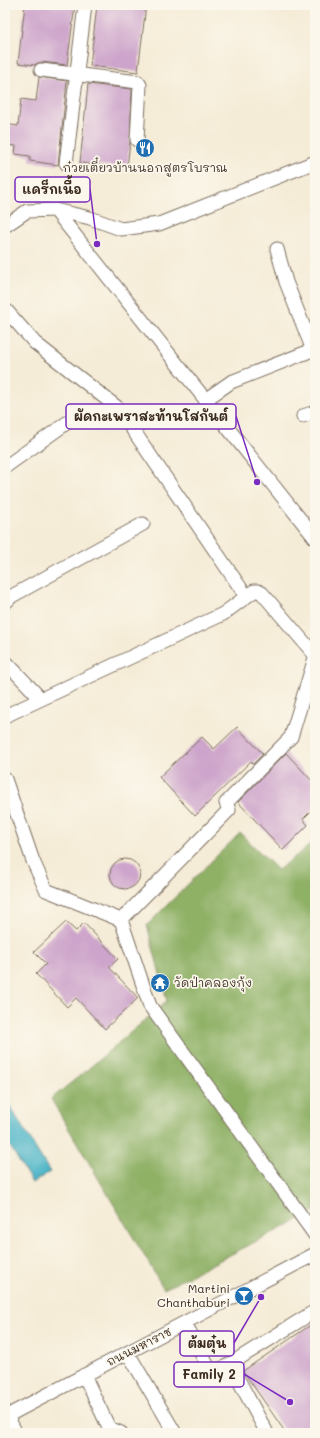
<svg xmlns="http://www.w3.org/2000/svg" width="320" height="1438" font-family="Mali,'Playpen Sans Thai',sans-serif">
  <rect width="100%" height="100%" fill="#fbf7ec"/>
  <filter id="ink" filterUnits="userSpaceOnUse"><feTurbulence type="fractalNoise" baseFrequency=".025" numOctaves="2"/><feDisplacementMap in="SourceGraphic" scale="8" xChannelSelector="R" yChannelSelector="G"/><feConvolveMatrix kernelMatrix="1 2 1 2 8 2 1 2 1" color-interpolation-filters="sRGB"/></filter>
  <filter id="wash" filterUnits="userSpaceOnUse"><feTurbulence type="fractalNoise" baseFrequency=".012" numOctaves="4" result="noise"/><feDisplacementMap in="SourceGraphic" scale="16" xChannelSelector="R" yChannelSelector="G"/><feGaussianBlur stdDeviation="0.9" result="paint"/><feColorMatrix in="noise" values="0 0 0 0 0 0 0 0 0 0 0 0 0 0 0 0 0 1.4 0 .05"/><feComposite in="paint" operator="in"/></filter>
  <g filter="url(#wash)">
    <rect width="100%" height="100%" fill="#f5ecd7"/>
    <path fill="#8fb166" stroke="#656e42" d="M 240,833 L 278,870 L 315,841 L 315,1211 L 164,1289 L 51,1099 L 88,1069 L 167,1001 L 147,925 Z"/>
    <path fill="#49b4c7" stroke="#426f72" d="M 5,1098 L 50,1172 L 32,1183 L 5,1138 Z"/>
    <g id="blocks">
      <path fill="#cda4cb" d="M 25,5 L 75,5 L 67,65 L 42,62 L 38,63 L 34,65 L 18,63 Z
        M 97,5 L 146,5 L 138,72 L 90,66 Z
        M 39,77 L 67,81 L 58,165 L 30,161 L 30,156 L 15,154 L 16,146 L 5,145 L 5,124 L 18,126 L 21,99 L 36,101 Z
        M 88,84 L 132,89 L 130,142 L 127,168 L 80,163 Z
        M 237,727 L 263,754 L 253,764 L 251,761 L 195,816 L 159,777 L 202,737 L 214,749 Z
        M 286,753 L 315,784 L 315,807 L 303,819 L 308,825 L 283,850 L 238,802 Z
        M110 874a15 15 0 1 1 30 0a15 15 0 1 1-30 0Z
        M 66,922 L 76,931 L 84,923 L 118,959 L 109,967 L 138,998 L 105,1029 L 76,998 L 67,1007 L 36,974 L 46,964 L 34,952 Z
        M 315,1322 L 315,1433 L 286,1433 L 243,1371 Z"/>
    </g>
  </g>
  <g filter="url(#ink)">
    <use href="#blocks" fill-opacity="0" stroke="#7c6e5f" stroke-width="1"/>
    <g fill="none" stroke-linecap="round" stroke-linejoin="round">
      <g stroke="#7c6e5f" stroke-width="15">
        <path id="minor" d="M 41,70 L 138,82 L 140,85 L 137,140
          M 66,163 L 85,5
          M 55,210 L 315,538
          M 5,226 L 27,211 L 55,210 L 90,218 L 121,229 L 159,224 L 315,162
          M 277,249 L 286,282 L 313,350
          M 5,309 L 35,343 L 118,408 L 246,596
          M 205,400 L 231,382 L 315,349
          M 303,416 L 315,412
          M 5,467 L 68,422
          M 5,603 L 12,596 L 143,524
          M 5,661 L 41,699
          M 5,716 L 223,614 L 254,591 L 258,591 L 262,593 L 315,655
          M 5,779 L 33,861 L 46,890 L 121,920 L 229,810 L 226,803 L 291,737 L 315,658
          M 121,920 L 150,1006 L 315,1235
          M 185,1323 L 211,1372 L 215,1373 L 230,1364 L 267,1433
          M 128,1353 L 175,1433
          M 230,1364 L 315,1311
          M 84,1375 L 109,1428 L 121,1433
          M 7,1416 L 16,1433
          M 5,1417 L 315,1254"/>
      </g>
      <use href="#minor" stroke="#fff" stroke-width="13"/>
    </g>
  </g>
  <defs>
    <g id="restaurant-disc" transform="scale(1)"><circle r="9.5" fill="#1f6fb2" stroke="#fbf7ec"/><path d="M-5-6h1v4h1v-4h1v4h1v-4h1v5L-1.5 .5V6h-2V.5L-5-1ZM5-6V6H3V1.5H1.5Q1.5-4 5-6Z" fill="#fff"/></g>
    <g id="temple-disc" transform="scale(1)"><circle r="9.5" fill="#1f6fb2" stroke="#fbf7ec"/><path d="M0-6L5-2H3V0L6.5 2.5H4V6H1.5V3h-3V6H-4V2.5H-6.5L-3 0V-2H-5Z" fill="#fff"/></g>
    <g id="bar-disc" transform="scale(1)"><circle r="9.5" fill="#1f6fb2" stroke="#fbf7ec"/><path d="M-6-5H6L.8 .8V4.5H3.5V6h-7V4.5H-.8V.8Z" fill="#fff"/></g>
  </defs>
  <g fill-rule="evenodd">
    <use href="#restaurant-disc" x="145" y="148"/>
    <use href="#temple-disc" x="160" y="983"/>
    <use href="#bar-disc" x="244" y="1296"/>
  </g>
  <g text-anchor="middle" stroke-width="3.5" stroke-linejoin="round" paint-order="stroke">
    <g font-size="12" fill="#3b2a1e" stroke="#fbf7ec">
      <text x="145" y="172">ก๋วยเตี๋ยวบ้านนอกสูตรโบราณ</text>
      <text x="174" y="987" text-anchor="start">วัดป่าคลองกุ้ง</text>
      <text x="230" y="1293" text-anchor="end">Martini<tspan x="230" dy="14">Chanthaburi</tspan></text>
    </g>
    <g font-size="12" fill="#3b2a1e" stroke="#fbf7ec">
      <text transform="translate(139 1347) rotate(-27)" y="4">ถนนมหาราช</text>
    </g>
  </g>
  <path fill="none" stroke="#7b2cbf" stroke-width="1.5" d="M97 244L90 189M257 482L236 416M261 1297L234 1343M290 1402L244 1374"/>
  <g fill="#7b2cbf" stroke="#fbf7ec" stroke-width="1.5">
    <circle cx="97" cy="244" r="4"/>
    <circle cx="257" cy="482" r="4"/>
    <circle cx="261" cy="1297" r="4"/>
    <circle cx="290" cy="1402" r="4"/>
  </g>
  <g fill="#fbf7ec" stroke="#7b2cbf" stroke-width="1.5">
    <rect x="15" y="177" width="75" height="25" rx="4"/>
    <rect x="66" y="404" width="170" height="25" rx="4"/>
    <rect x="180" y="1331" width="54" height="25" rx="4"/>
    <rect x="174" y="1362" width="70" height="25" rx="4"/>
  </g>
  <g font-size="13" text-anchor="middle" font-weight="bold" fill="#3b2a1e">
    <text x="52" y="194">แดร็กเนื้อ</text>
    <text x="151" y="421">ผัดกะเพราสะท้านโสกันต์</text>
    <text x="207" y="1348">ต้มตุ๋น</text>
    <text x="209" y="1379">Family 2</text>
  </g>
  <rect width="320" height="1438" fill="none" stroke="#fbf7ec" stroke-width="20"/>
</svg>
